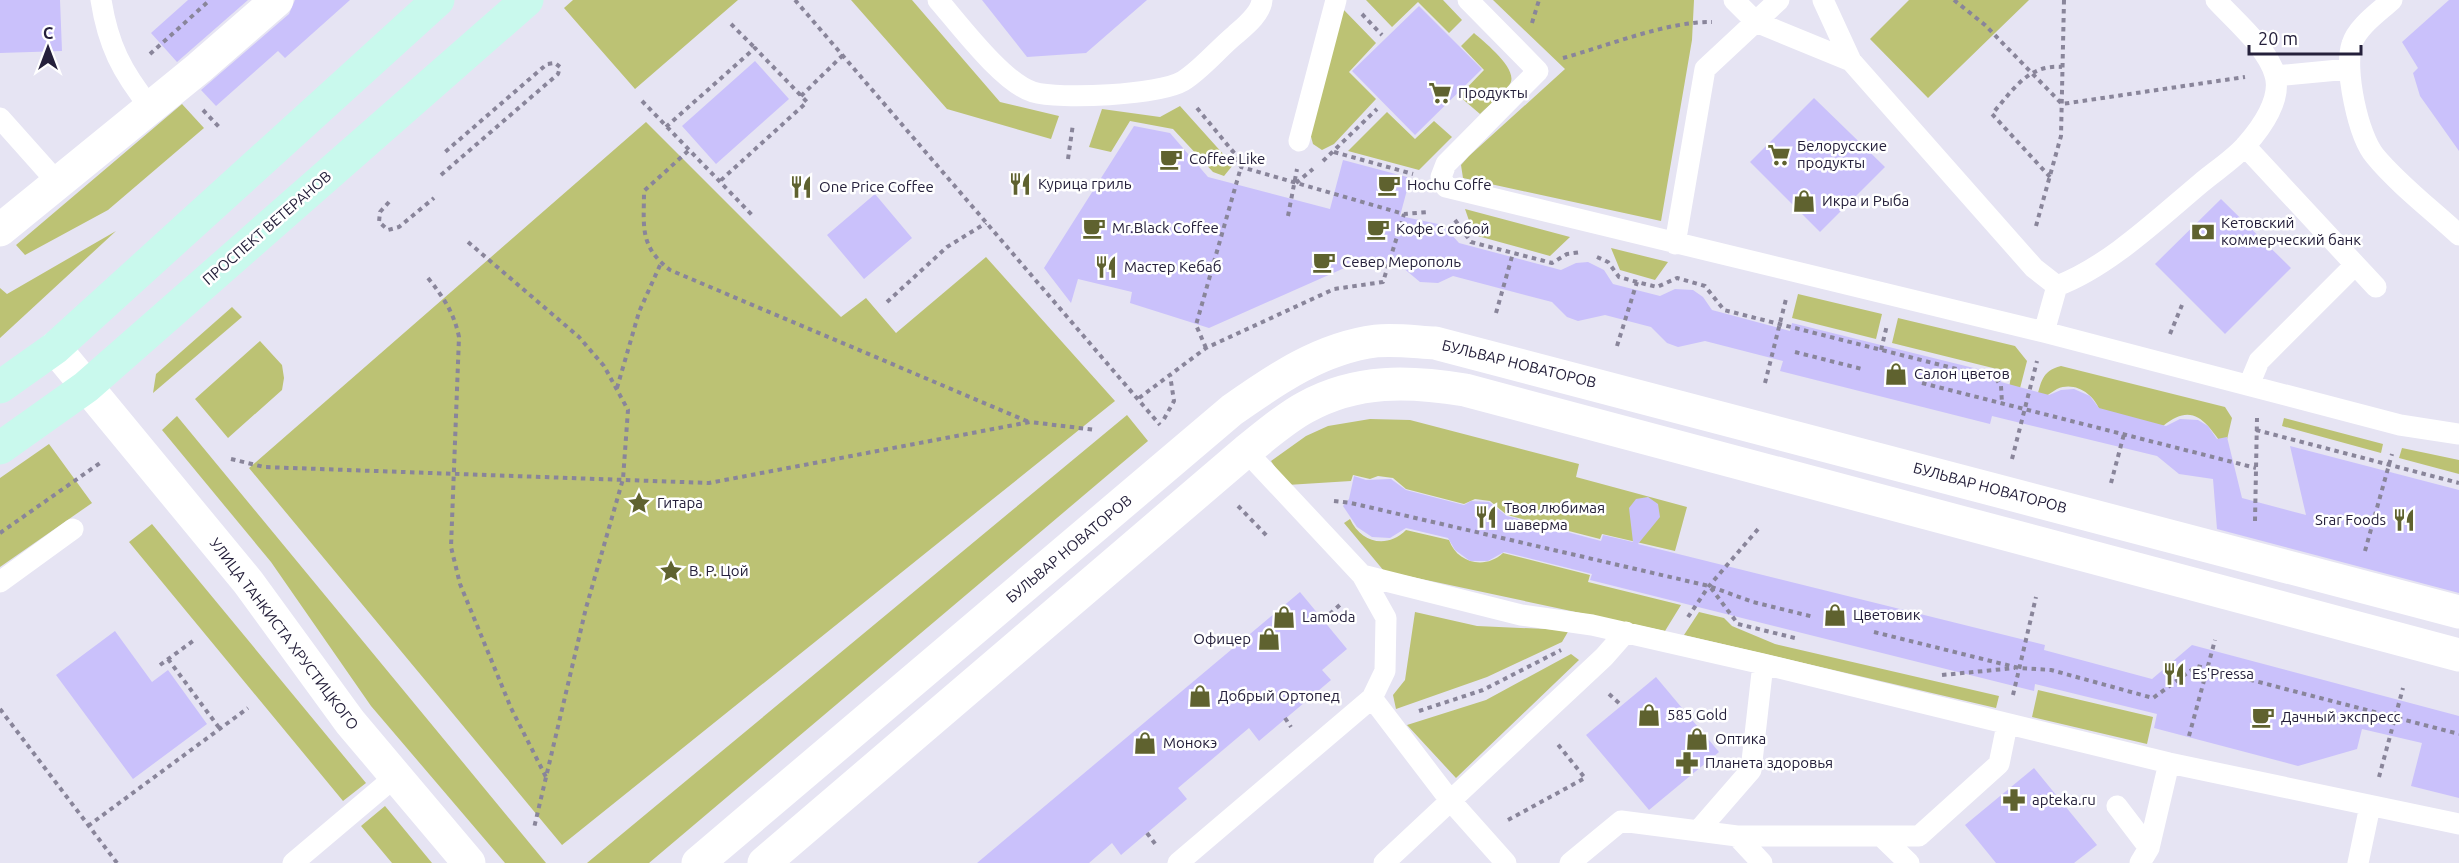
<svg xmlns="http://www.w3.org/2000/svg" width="2459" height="863" font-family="Ubuntu,sans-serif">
  <rect width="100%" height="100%" fill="#e6e4f3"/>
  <path fill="#bcc274" d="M 573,0 L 738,0 L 635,89 L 564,8 Z
    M 851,0 L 912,0 L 1000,102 L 1059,116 L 1051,139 L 947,109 Z
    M 1366,0 L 1443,0 L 1462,20 L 1449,33 L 1418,2 L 1392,27 Z
    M 1493,0 L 1694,0 L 1692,40 L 1661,221 L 1463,178 L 1461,165 L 1469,156 L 1565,69 Z
    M 1909,0 L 2029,0 L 1928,98 L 1870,39 Z
    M 1342,8 L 1376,43 L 1349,72 L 1376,99 L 1334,144 L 1322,150 L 1313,144 L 1310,133 Z
    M 1474,33 C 1484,42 1519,69 1510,84 C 1504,95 1489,105 1480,114 L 1459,96 L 1484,70 L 1461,46 Z
    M 182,104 L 204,128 L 108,210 L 25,255 L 16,245 Z
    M 1180,106 L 1233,165 L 1224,176 L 1213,172 L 1173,129 L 1130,121 L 1111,152 L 1089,147 L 1102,109 L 1160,117 Z
    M 1387,112 L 1415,139 L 1434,121 L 1452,137 L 1419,170 L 1348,151 Z
    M 646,122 L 841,317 L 866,298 L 896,333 L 986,257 L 1115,401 L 562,845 L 249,468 Z
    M 1465,209 L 1570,237 L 1550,256 L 1474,235 Z
    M 116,231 L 0,338 L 0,288 L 7,294 Z
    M 1611,248 L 1668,262 L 1655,280 L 1620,270 Z
    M 1798,294 L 1882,314 L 1876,339 L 1792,318 Z
    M 232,307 L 242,317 L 153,393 L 156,374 Z
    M 1898,318 L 2015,346 L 2027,361 L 2018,396 L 2008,394 L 2011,376 L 2005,371 L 1892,343 Z
    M 260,341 L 282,365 L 284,378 L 282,390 L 228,438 L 195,399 Z
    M 2061,366 L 2225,407 L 2232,418 L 2225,448 C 2208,426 2195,399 2163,426 L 2100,411 C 2094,394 2075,381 2057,389 C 2050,393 2044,398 2036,401 C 2041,383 2041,371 2061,366 Z
    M 1127,415 L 1148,441 L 649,863 L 587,863 Z
    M 177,416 L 546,863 L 505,863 L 371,706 L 271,562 L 162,430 Z
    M 2284,418 L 2383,444 L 2381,453 L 2282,426 Z
    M 1370,419 L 1410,420 L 1579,464 L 1576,477 L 1687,507 L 1675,551 L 1602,534 L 1600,539 L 1507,515 L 1490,501 L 1475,499 L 1464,504 L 1406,489 L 1393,478 L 1378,476 L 1370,479 L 1353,475 L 1351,481 L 1287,485 L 1271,461 L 1306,436 L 1328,426 Z
    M 49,444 L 92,503 L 0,567 L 0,478 Z
    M 2402,448 L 2459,460 L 2459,474 L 2399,458 Z
    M 1350,519 C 1361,543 1387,549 1406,530 L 1449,540 C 1457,563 1485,570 1503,553 L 1590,575 L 1588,582 L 1681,605 L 1665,631 L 1384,571 L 1344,523 Z
    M 152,524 L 366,783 L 343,801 L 129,542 Z
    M 1415,612 L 1477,626 L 1569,630 L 1562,642 L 1487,677 L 1396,709 L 1393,695 L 1405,680 Z
    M 1699,612 L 1724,618 L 1732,626 L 1775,644 L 1999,696 L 1996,708 L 1684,635 Z
    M 1571,654 L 1579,660 L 1456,778 L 1407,725 L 1486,700 Z
    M 2038,690 L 2153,717 L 2147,744 L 2032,717 Z
    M 385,806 L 432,863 L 392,863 L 361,826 Z"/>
  <path fill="#cac1fb" d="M 0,0 L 60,0 L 62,51 L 0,53 Z
    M 188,0 L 248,0 L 177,62 L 151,33 Z
    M 295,0 L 350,0 L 285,58 L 278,51 L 216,106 L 201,90 L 289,14 Z
    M 982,0 L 1147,0 L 1086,53 L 1027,57 Z
    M 2449,0 L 2459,0 L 2459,151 L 2420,96 L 2413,73 L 2418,68 L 2402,42 Z
    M 1419,6 L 1482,69 L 1415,135 L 1352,71 Z
    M 755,61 L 789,99 L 716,164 L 682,126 Z
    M 1814,98 L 1885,167 L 1820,232 L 1750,162 Z
    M 1134,126 L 1170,133 L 1208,177 L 1330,209 L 1343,160 L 1407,177 L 1407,190 L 1400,216 L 1443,225 L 1459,243 L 1561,270 L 1576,263 L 1588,262 L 1604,270 L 1613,284 L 1660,296 L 1675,289 L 1693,290 L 1703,297 L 1712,310 L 1790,331 L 1792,323 L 2002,375 L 2001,382 L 2049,395 L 2061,390 L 2074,389 L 2090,396 L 2099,408 L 2166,426 L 2180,419 L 2198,420 L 2208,426 L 2217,439 L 2227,437 L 2242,498 L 2306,515 L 2290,446 L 2459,490 L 2459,593 L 2217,529 L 2213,479 L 2179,474 L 2157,456 L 1992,416 L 1990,424 L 1780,371 L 1783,361 L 1705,341 L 1678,347 L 1667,343 L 1651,327 L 1605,315 L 1578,321 L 1567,317 L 1552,302 L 1453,276 L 1438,283 L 1420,282 L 1402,267 L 1367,258 L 1209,328 L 1130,303 L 1132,292 L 1078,279 L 1071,303 L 1044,268 Z
    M 875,194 L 912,238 L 864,279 L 827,235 Z
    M 2221,199 L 2291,268 L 2225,334 L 2155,264 Z
    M 1354,476 L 1366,480 L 1391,479 L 1406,490 L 1464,505 L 1471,501 L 1489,502 L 1507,516 L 1601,541 L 1603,535 L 1633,542 L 1629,508 L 1636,499 L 1648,497 L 1658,504 L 1660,517 L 1638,544 L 2045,645 L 2044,650 L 2152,679 L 2192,645 L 2459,716 L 2459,798 L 2411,786 L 2422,743 L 2362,729 L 2357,749 L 2298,766 L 2154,728 L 2157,714 L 2035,684 L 2034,691 L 1590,580 L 1592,574 L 1504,552 L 1488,561 L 1470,561 L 1455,550 L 1448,538 L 1406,528 L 1390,538 L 1372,537 L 1357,527 L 1343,506 L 1349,499 Z
    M 1300,592 L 1347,649 L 1322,670 L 1331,680 L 1259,741 L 1249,728 L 1178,788 L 1187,799 L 1121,855 L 1112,843 L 1089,863 L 977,863 Z
    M 115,631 L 152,682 L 168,670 L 207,724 L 133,779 L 56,675 Z
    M 1656,677 L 1719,752 L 1649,810 L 1586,735 Z
    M 2034,768 L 2097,845 L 2074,863 L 1996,863 L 1965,825 Z"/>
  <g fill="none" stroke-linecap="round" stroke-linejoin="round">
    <path stroke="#89859a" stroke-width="4" stroke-dasharray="4.5 4.5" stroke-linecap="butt" d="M 795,0 L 1160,425
      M 1954,0 L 1985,25 L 2062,104 L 2245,77
      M 1362,14 L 1382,35
      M 1532,23 L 1539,0
      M 731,24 L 755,48
      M 150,54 L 210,0
      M 1563,58 C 1607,46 1668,21 1712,22
      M 801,96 L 843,55
      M 642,101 L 752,215
      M 1197,108 L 1235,154 L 1241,167 L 1404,214 L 1428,212
      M 203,110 L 221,129
      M 666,127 L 755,48 L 807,102 L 719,182
      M 688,151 L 644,191 C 644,227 639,246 670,270 L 1029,422
      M 1334,152 L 1413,174
      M 1068,159 L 1073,124
      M 1323,161 L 1377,109
      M 441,175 L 558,74 L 560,67 L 555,63 L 547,64 L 445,152
      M 2050,177 L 1992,114 C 2013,90 2028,64 2062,67
      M 1296,183 L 1313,169
      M 389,202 L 380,212 L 379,222 L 388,230 L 399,227 L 434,198
      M 1288,216 L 1297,169
      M 1455,220 L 1471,242 L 1552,263 L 1567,254 L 1581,252
      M 2036,226 L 2061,136 L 2064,0
      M 468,242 L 579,337 L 604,366 L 628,410 L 623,479 L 586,608 L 534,828
      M 1597,257 L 1608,262 L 1619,277 L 1637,282 L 1657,287 L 1677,278 L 1705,286 L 1724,310 L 1996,379 L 2001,386 L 2002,403
      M 428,278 C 444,298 454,313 459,337 L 451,547 L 460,584 L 511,708 L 546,777
      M 887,302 L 947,247 L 986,223
      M 1496,313 L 1513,253
      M 2170,334 L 2182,305
      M 1617,346 L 1637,282
      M 1206,348 L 1196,325 L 1241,167
      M 1881,350 L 1887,325
      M 1795,352 L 1862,369
      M 1765,383 L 1786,299
      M 1922,383 L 2256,468
      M 617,388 L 639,312 L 661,263
      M 1139,398 L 1206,348 L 1334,289 L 1383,282 L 1404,214
      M 1164,419 L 1174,401 L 1170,375
      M 2256,430 L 2459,483
      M 231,459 L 264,467 L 709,483 L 1030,422 L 1096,430
      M 2012,459 L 2037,361
      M 2111,483 L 2124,434
      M 1334,501 L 1351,503 L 1709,586 L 1753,602 L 1814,617
      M 1238,506 L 1268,537
      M 2255,521 L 2257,418
      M 0,533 L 100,463
      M 2365,551 L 2392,454
      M 1711,588 L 1738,624 L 1795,638
      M 1688,617 L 1709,586 L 1759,528
      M 1323,620 L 1343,602
      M 1874,632 L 2019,668 L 2051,670 L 2153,698 L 2197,666 L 2459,734
      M 168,659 L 220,729
      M 160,665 L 193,641
      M 1942,675 L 2015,668
      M 1609,694 L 1621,705
      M 2013,695 L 2036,597
      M 0,709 L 117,863
      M 1419,711 L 1483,690 L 1561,650
      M 1285,718 L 1291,727
      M 2189,736 L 2215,640
      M 2379,777 L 2403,688
      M 1508,820 L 1585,778 L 1556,742
      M 88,826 L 248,708
      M 1147,833 L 1156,845"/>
    <path stroke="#fff" stroke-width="21" d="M 101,0 C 108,45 122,72 150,107
      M 938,0 C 959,24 1003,83 1033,92 C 1060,100 1159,95 1183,81 C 1201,70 1218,49 1235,35 C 1244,27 1261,14 1262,0
      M 1468,0 L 1538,71 L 1446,164 L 1441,177 L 1446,187 L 2044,332 L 2400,425 L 2459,434
      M 1734,0 L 1756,22 L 1851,61 L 1823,0
      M 2392,0 C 2379,12 2357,27 2352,44 C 2344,69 2358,136 2375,156 C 2398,184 2432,210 2459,235
      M 1851,61 L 2034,268 L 2057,286
      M 2275,76 L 2349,69
      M 0,118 L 58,183
      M 1299,141 L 1336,0
      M 2245,146 L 2376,287
      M 1675,244 L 1705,69 L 1779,0
      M 2044,332 L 2057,286 C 2108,267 2158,219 2201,183 C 2215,171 2234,159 2246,145 C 2261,128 2282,99 2275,75 C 2267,47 2235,21 2216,0
      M 2249,385 L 2259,361 L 2355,265
      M 1246,451 L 1362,575 L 1521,615 L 1592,625 L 1763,664 L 2169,763 L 2459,824
      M 1362,575 L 1386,618 L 1385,671 L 1372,698 L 1449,799 L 1506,863
      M 0,582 L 73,529
      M 2117,806 L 2149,848 L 2140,863
      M 1698,831 L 1751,770 L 1763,664
      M 1737,836 L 1919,836 L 1999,764 L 2007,725
      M 1881,836 L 1909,863
      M 2149,848 L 2169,763
      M 293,863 L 396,776
      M 1178,863 L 1372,698
      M 1384,863 L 1604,657 L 1626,632
      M 1570,863 L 1621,821 L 1737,836 L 1762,863
      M 2358,863 L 2370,806"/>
    <path stroke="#fff" stroke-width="33" d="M 0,230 L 199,68 L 277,0"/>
    <path stroke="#fff" stroke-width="33" d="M 55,348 L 248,582 L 350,722 L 469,863
      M 698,863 L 1232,410 C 1276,379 1321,348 1376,341 C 1395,339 1416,342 1435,343 L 2459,612
      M 764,863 L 1246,451 C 1265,436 1285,418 1306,407 C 1357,379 1409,381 1465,390 L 2459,655"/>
    <path stroke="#c9f9ed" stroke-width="33" d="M 0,387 L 55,348 L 438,0
      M 0,448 L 86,387 L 527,0"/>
  </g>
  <defs>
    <g id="supermarket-bare" transform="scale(1.8)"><path d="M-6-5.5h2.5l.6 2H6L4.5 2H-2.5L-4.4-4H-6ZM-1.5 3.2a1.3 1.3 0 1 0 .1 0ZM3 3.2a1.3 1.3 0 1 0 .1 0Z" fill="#5f622f" stroke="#fff" stroke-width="2.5" paint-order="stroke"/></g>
    <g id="cafe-bare" transform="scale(1.8)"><path d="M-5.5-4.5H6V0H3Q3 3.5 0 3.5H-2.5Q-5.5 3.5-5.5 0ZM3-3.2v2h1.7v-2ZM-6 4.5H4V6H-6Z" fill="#5f622f" stroke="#fff" stroke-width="2.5" paint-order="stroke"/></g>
    <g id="restaurant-bare" transform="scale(1.8)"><path d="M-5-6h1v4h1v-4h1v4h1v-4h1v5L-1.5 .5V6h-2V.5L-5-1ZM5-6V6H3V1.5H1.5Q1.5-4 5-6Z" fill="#5f622f" stroke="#fff" stroke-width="2.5" paint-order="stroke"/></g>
    <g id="shop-bare" transform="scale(1.8)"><path d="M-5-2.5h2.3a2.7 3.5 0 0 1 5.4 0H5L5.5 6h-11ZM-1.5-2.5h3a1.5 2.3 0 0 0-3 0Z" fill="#5f622f" stroke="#fff" stroke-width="2.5" paint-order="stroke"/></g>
    <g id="bank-bare" transform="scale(1.8)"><path d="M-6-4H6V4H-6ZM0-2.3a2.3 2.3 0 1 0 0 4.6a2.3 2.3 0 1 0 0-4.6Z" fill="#5f622f" stroke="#fff" stroke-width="2.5" paint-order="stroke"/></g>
    <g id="sight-bare" transform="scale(1.8)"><path d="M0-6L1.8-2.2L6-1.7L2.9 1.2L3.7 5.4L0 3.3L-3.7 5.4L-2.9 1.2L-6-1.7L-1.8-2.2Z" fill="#5f622f" stroke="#fff" stroke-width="2.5" paint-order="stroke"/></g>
    <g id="pharmacy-bare" transform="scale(1.8)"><path d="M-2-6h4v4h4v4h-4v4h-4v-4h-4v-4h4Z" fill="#5f622f" stroke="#fff" stroke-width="2.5" paint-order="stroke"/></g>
  </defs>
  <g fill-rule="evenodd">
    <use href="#supermarket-bare" x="1440" y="93"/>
    <use href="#supermarket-bare" x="1779" y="155"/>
    <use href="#cafe-bare" x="1171" y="159"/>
    <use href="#restaurant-bare" x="1020" y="184"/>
    <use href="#cafe-bare" x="1389" y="185"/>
    <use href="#restaurant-bare" x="801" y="187"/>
    <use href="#shop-bare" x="1804" y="201"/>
    <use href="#cafe-bare" x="1094" y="228"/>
    <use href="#cafe-bare" x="1378" y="229"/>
    <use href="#bank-bare" x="2203" y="232"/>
    <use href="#cafe-bare" x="1324" y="262"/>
    <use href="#restaurant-bare" x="1106" y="267"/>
    <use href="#shop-bare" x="1896" y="374"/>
    <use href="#sight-bare" x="639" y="503"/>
    <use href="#restaurant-bare" x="1486" y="517"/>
    <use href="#restaurant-bare" x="2404" y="520"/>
    <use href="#sight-bare" x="671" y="571"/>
    <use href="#shop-bare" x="1835" y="615"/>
    <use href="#shop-bare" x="1284" y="617"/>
    <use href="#shop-bare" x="1269" y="639"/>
    <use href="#restaurant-bare" x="2174" y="674"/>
    <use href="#shop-bare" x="1200" y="696"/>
    <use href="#shop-bare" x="1649" y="715"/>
    <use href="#cafe-bare" x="2263" y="717"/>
    <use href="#shop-bare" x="1697" y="739"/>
    <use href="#shop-bare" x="1145" y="743"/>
    <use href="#pharmacy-bare" x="1687" y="763"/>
    <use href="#pharmacy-bare" x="2014" y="800"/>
  </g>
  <g text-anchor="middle" stroke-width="5" stroke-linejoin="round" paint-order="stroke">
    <g font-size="15" fill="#25203b" stroke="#fff" text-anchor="start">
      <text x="1458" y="98">Продукты</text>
      <text x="1797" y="151">Белорусские<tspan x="1797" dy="17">продукты</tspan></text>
      <text x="1189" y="164">Coffee Like</text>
      <text x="1038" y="189">Курица гриль</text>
      <text x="1407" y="190">Hochu Coffe</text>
      <text x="819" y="192">One Price Coffee</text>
      <text x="1822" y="206">Икра и Рыба</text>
      <text x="2221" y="228">Кетовский<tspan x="2221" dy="17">коммерческий банк</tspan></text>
      <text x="1112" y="233">Mr.Black Coffee</text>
      <text x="1396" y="234">Кофе с собой</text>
      <text x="1342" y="267">Север Мерополь</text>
      <text x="1124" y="272">Мастер Кебаб</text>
      <text x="1914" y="379">Салон цветов</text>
      <text x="657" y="508">Гитара</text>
      <text x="1504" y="513">Твоя любимая<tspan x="1504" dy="17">шаверма</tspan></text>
      <text x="2386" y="525" text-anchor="end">Srar Foods</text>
      <text x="689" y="576">В. Р. Цой</text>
      <text x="1853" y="620">Цветовик</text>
      <text x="1302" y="622">Lamoda</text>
      <text x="1251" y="644" text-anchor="end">Офицер</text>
      <text x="2192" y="679">Es'Pressa</text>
      <text x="1218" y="701">Добрый Ортопед</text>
      <text x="1667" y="720">585 Gold</text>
      <text x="2281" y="722">Дачный экспресс</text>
      <text x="1715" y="744">Оптика</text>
      <text x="1163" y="748">Монокэ</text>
      <text x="1705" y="768">Планета здоровья</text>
      <text x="2032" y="805">apteka.ru</text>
    </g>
    <g font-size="15" fill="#25203b" stroke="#fff">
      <text transform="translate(267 228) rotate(-41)" y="5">ПРОСПЕКТ ВЕТЕРАНОВ</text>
      <text transform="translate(1519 364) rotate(14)" y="5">БУЛЬВАР НОВАТОРОВ</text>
      <text transform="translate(1990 488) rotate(15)" y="5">БУЛЬВАР НОВАТОРОВ</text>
      <text transform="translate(1069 549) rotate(-40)" y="5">БУЛЬВАР НОВАТОРОВ</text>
      <text transform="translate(284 634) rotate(53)" y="5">УЛИЦА ТАНКИСТА ХРУСТИЦКОГО</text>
    </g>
  </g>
  <g transform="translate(48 48)" stroke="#ffffff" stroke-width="4.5" paint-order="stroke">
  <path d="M0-4.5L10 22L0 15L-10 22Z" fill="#25203b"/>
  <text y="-9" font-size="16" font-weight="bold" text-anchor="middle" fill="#25203b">С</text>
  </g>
  <path d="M2249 45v9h112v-9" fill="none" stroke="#25203b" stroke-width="3"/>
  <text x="2258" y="45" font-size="18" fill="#25203b" stroke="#ffffff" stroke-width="4.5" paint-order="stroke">20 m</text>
</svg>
